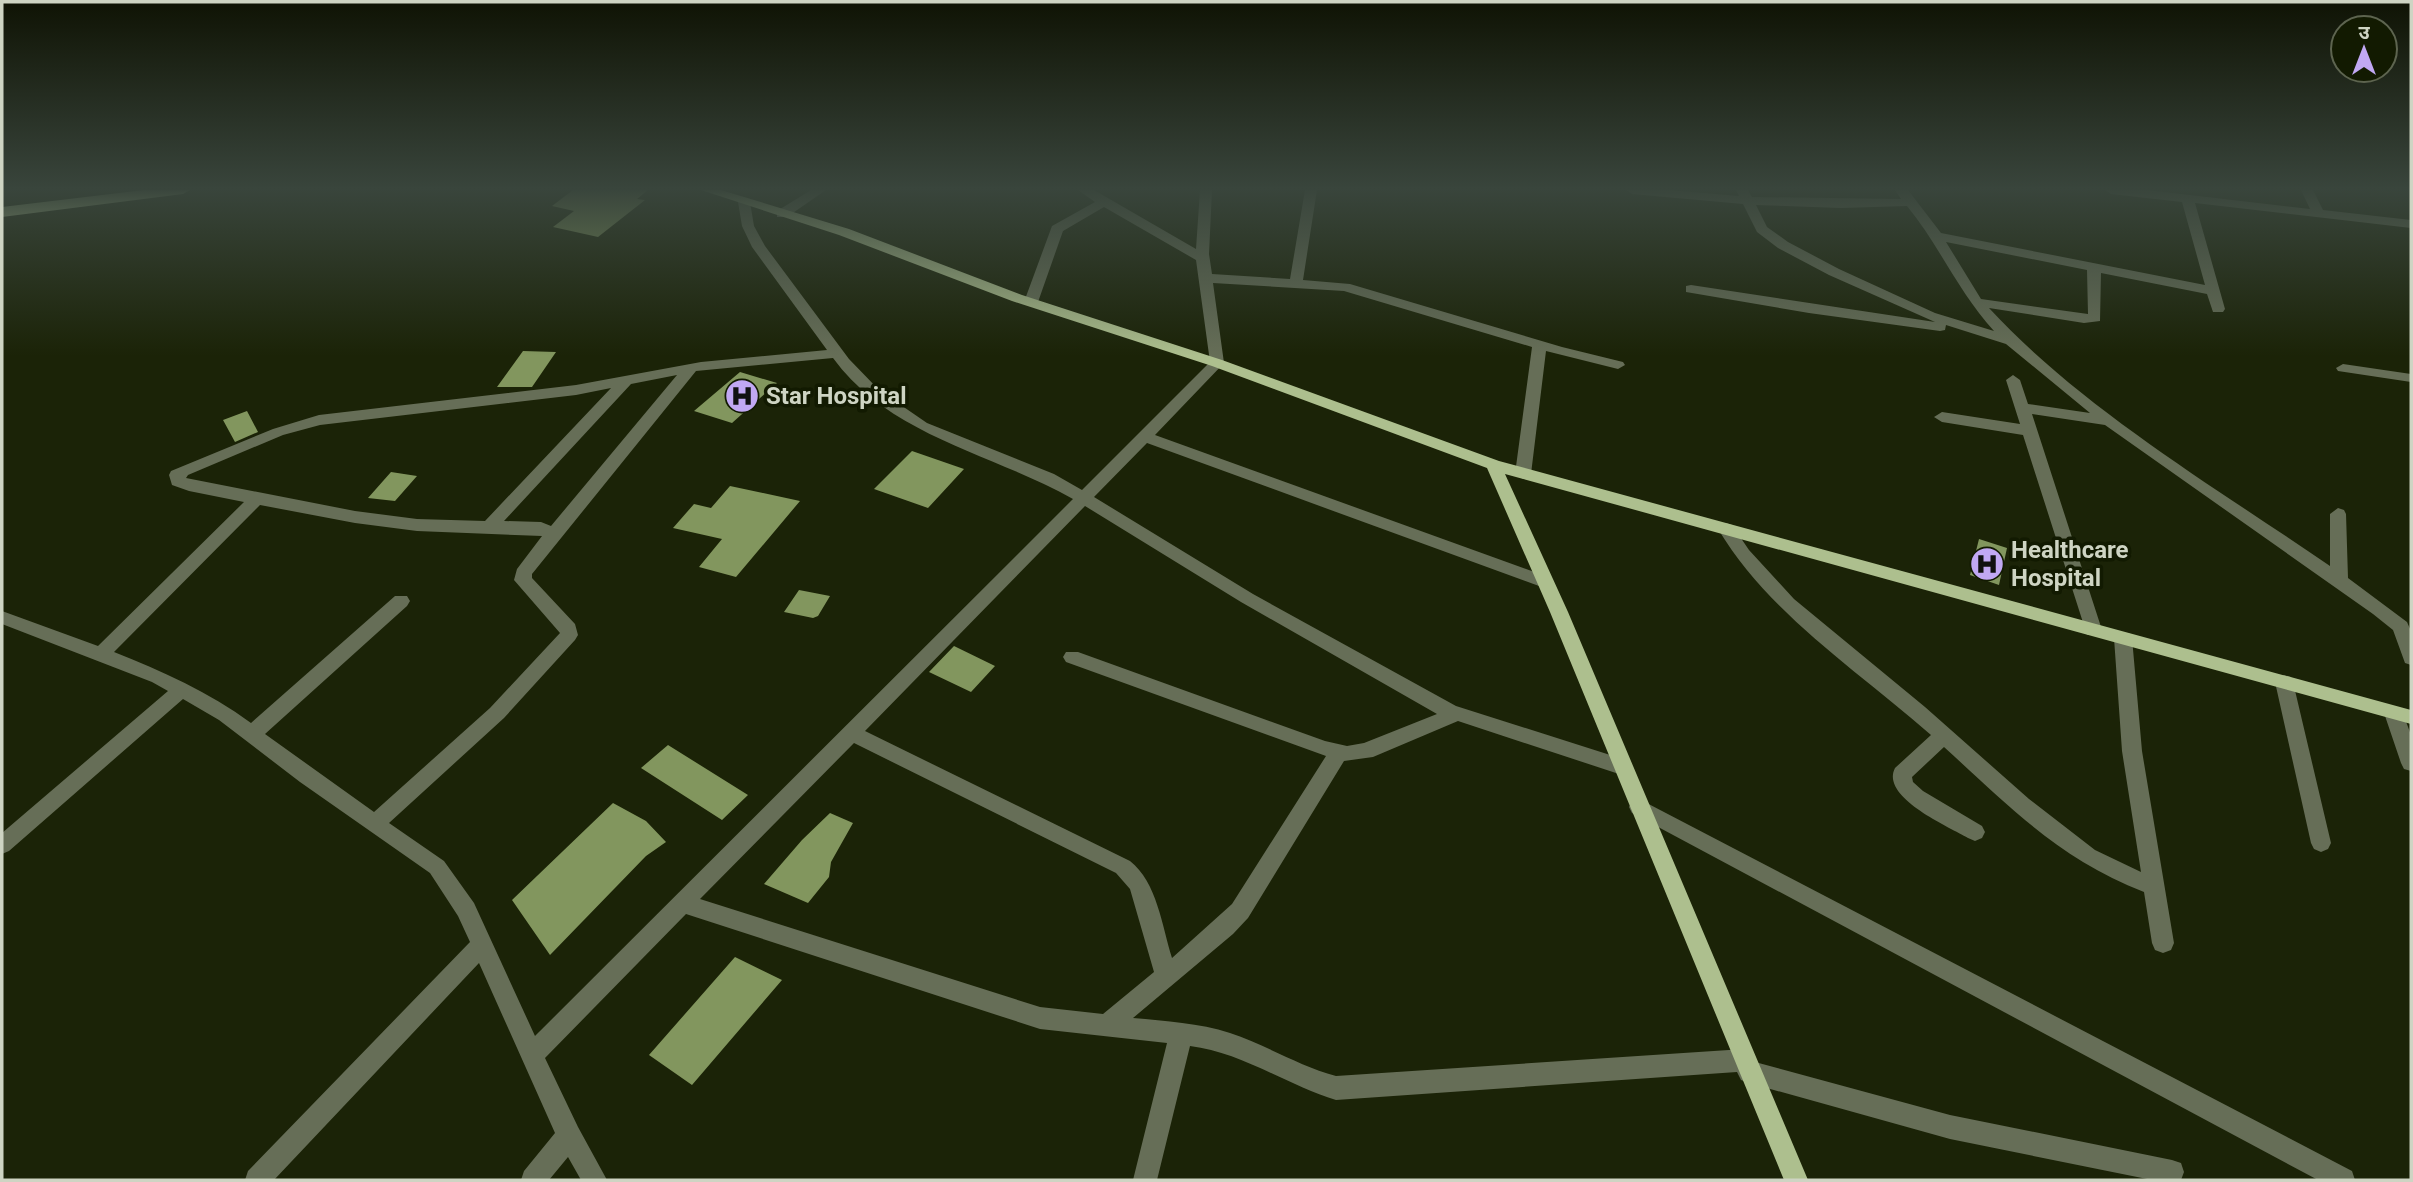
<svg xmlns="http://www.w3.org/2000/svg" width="2413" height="1182" font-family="Roboto,'Noto Sans Devanagari',sans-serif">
  <rect width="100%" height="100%" fill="#1b2307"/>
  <path fill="#82965e" d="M 573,190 L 648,190 L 637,199 L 645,200 L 598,237 L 553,227 L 574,211 L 552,206 Z
    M 523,351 L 556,352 L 532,387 L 497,387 Z
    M 740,372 L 777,383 L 732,423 L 694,411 Z
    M 247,411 L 258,432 L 235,442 L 223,420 Z
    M 912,451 L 964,469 L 928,508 L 874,489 Z
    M 391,472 L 417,476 L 395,501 L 368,498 Z
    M 730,486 L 800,501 L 736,577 L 699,567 L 722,539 L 673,528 L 694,504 L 711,508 Z
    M 1979,539 L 2007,548 L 1999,585 L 1970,575 Z
    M 799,590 L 830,596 L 818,616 L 813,618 L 784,612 Z
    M 954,646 L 995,666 L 971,692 L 929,672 Z
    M 668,745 L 748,795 L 722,820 L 641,768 Z
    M 613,803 L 646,821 L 666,842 L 646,856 L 550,955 L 512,900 Z
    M 830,813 L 853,823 L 831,862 L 829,877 L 808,903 L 764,884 L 802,840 Z
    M 735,957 L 782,980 L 692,1085 L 649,1055 Z"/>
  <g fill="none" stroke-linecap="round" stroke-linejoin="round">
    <path fill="#666e57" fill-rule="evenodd" d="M 811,190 L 826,190 L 787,217 L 777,217 L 777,211 Z
      M 1078,190 L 1094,190 L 1196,249 L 1200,190 L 1212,190 L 1209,254 L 1212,274 L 1290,279 L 1305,190 L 1317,190 L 1303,280 L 1350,284 L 1562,347 L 1623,362 L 1625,365 L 1618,369 L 1546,351 L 1531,474 L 1523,479 L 1515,474 L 1532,347 L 1344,291 L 1213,283 L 1224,363 L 1155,435 L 1551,578 L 1554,582 L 1545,588 L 1539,586 L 1147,443 L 1094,497 L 1253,594 L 1456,706 L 1629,761 L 1632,767 L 1629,773 L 1622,775 L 1458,721 L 1373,757 L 1344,761 L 1248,918 L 1233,934 L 1133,1018 C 1166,1021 1199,1023 1230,1033 C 1266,1045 1299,1066 1336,1076 L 1744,1049 L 1752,1052 L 1755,1062 L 1950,1115 L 2172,1160 L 2181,1163 L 2184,1172 L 2181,1180 L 2152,1180 L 1950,1139 L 1749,1083 L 1741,1080 L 1737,1072 L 1336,1100 C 1287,1085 1241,1052 1190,1046 L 1157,1180 L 1133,1180 L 1167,1043 L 1040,1029 L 686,914 L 545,1058 L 578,1127 L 607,1180 L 581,1180 L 568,1157 L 549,1180 L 521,1180 L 524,1171 L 555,1133 L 479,963 L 274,1180 L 245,1180 L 248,1171 L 470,942 L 458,916 L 430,873 L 300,782 L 219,720 L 183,699 L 9,851 L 2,854 L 2,833 L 168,691 L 152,682 L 2,624 L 2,611 L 98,646 L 244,502 L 189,491 L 172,485 L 169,475 L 171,471 L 273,429 L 319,415 L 576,385 L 701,362 L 827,350 L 752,247 L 742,226 L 738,202 L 744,198 L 750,202 L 754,226 L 765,246 L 849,359 L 879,390 L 927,423 L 1054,474 L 1082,490 L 1210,362 L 1196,260 L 1104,207 L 1063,231 L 1038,302 L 1036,305 L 1026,305 L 1024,302 L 1052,226 L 1095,202 ZM 833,358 C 891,437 992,453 1073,499 L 535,1036 L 474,903 L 444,861 L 389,823 L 504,718 L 575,640 L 578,635 L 575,624 L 532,578 L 532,574 L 696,371 ZM 677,375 L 551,526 L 541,522 L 504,521 L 631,384 ZM 611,388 L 485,521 L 417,519 L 355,511 L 186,478 L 188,475 L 283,435 L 320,425 L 576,395 ZM 260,505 L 355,523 L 417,531 L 542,536 L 517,569 L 514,580 L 560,633 L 490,708 L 374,812 L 265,734 L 407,606 L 410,601 L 407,596 L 395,596 L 251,723 C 209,692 162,671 114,652 ZM 1085,506 L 1241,602 L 1437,714 L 1364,743 L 1347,746 L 1325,741 L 1078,652 L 1066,652 L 1063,657 L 1066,662 L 1326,756 L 1232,904 L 1172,958 C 1162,926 1157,882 1130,861 L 865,731 ZM 854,743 L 1116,873 L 1130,889 L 1154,972 L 1103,1014 L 1040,1007 L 700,899 Z
      M 1626,190 L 1669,190 L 1739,196 L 1736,190 L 1748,190 L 1752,197 L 1901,199 L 1895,190 L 1908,190 L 1941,233 L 2205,285 L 2182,202 L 2111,194 L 2105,190 L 2147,190 L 2310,209 L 2301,190 L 2313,190 L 2323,210 L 2411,220 L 2411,228 L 2195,203 L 2225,309 L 2223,312 L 2213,312 L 2207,294 L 2101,273 L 2100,321 L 2084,323 L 1989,308 C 2081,408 2218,489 2330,566 L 2330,514 L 2338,508 L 2344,510 L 2346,514 L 2348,578 L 2407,622 L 2411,631 L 2411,665 L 2405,663 L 2393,630 L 2373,614 L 2105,425 L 2032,414 L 2102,630 L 2099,635 L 2087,635 L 2023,435 L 1942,422 L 1934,417 L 1942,412 L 2020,424 L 2006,380 L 2013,375 L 2020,380 L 2028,404 L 2090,413 L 2006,344 L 1946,325 L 1945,330 L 1940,331 L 1809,313 L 1686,292 L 1686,286 L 1691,285 L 1935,322 L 1829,275 L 1778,248 L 1757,232 L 1743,204 L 1632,194 ZM 1756,205 L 1841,208 L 1907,206 C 1939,245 1959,293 1994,331 L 1935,313 L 1839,269 L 1788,242 L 1767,227 ZM 1946,242 L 2087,270 L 2088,314 L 1981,299 Z
      M 2343,364 L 2411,374 L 2411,382 L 2338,371 L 2336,368 Z
      M 1726,523 L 1732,525 L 1749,550 L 1794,599 L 1925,707 L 2029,799 L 2095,850 L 2141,872 L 2122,751 L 2114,638 L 2117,633 L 2129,633 L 2132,638 L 2142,751 L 2174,943 L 2171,950 L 2163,953 L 2155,950 L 2152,943 L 2144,892 C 2059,859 2010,807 1944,747 L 1912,777 L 1913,782 L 1923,791 L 1982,826 L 1985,832 L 1982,838 L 1975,841 L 1968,838 C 1947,826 1880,797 1895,768 L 1931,735 C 1857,670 1770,615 1718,529 Z
      M 2284,675 L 2291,677 L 2293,682 L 2331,843 L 2328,849 L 2321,852 L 2314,849 L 2311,843 L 2275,682 L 2277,677 Z
      M 2394,706 L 2401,708 L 2411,735 L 2411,771 L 2404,769 L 2401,763 L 2384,713 L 2387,708 Z
      M 1639,799 L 2352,1171 L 2355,1180 L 2318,1180 L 1632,813 L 1629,807 L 1632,801 Z"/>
    <path fill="#adbf8e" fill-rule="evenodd" d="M 701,190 L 721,190 L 849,229 L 1022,295 L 1222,360 L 1499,461 L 2411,710 L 2411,724 L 1505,474 L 1568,612 L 1808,1180 L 1784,1180 L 1550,612 L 1487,468 L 1212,366 L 1012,301 L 839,235 Z"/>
    <path fill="#c9dfa4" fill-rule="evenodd" d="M 144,190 L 190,190 L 183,194 L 2,217 L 2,207 Z"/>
  </g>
  <linearGradient id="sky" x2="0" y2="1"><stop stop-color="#0f1304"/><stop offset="0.53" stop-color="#39453c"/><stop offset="1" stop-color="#39453c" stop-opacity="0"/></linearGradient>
  <rect width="2413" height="356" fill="url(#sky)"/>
  <defs>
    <g id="hospital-disc" transform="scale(1.75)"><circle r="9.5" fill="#c1a8f3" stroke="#121a01"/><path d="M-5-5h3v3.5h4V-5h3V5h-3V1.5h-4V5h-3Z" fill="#111"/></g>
  </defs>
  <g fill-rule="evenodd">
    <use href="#hospital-disc" x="742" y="396"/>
    <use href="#hospital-disc" x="1987" y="564"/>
  </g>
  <g text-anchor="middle" stroke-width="7" stroke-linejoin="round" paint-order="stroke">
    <g font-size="24" font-weight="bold" fill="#ced4c3" stroke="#121a01" text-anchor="start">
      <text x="766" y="404">Star Hospital</text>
      <text x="2011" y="558">Healthcare<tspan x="2011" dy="28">Hospital</tspan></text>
    </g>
  </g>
  <rect width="2413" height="1182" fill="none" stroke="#ced4c3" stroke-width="7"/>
  <g transform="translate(2364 49)"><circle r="33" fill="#121a01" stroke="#5d644f" stroke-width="2"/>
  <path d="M0-5L12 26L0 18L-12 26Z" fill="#c1a8f3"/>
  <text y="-10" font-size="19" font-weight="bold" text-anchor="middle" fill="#ced4c3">उ</text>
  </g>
</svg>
